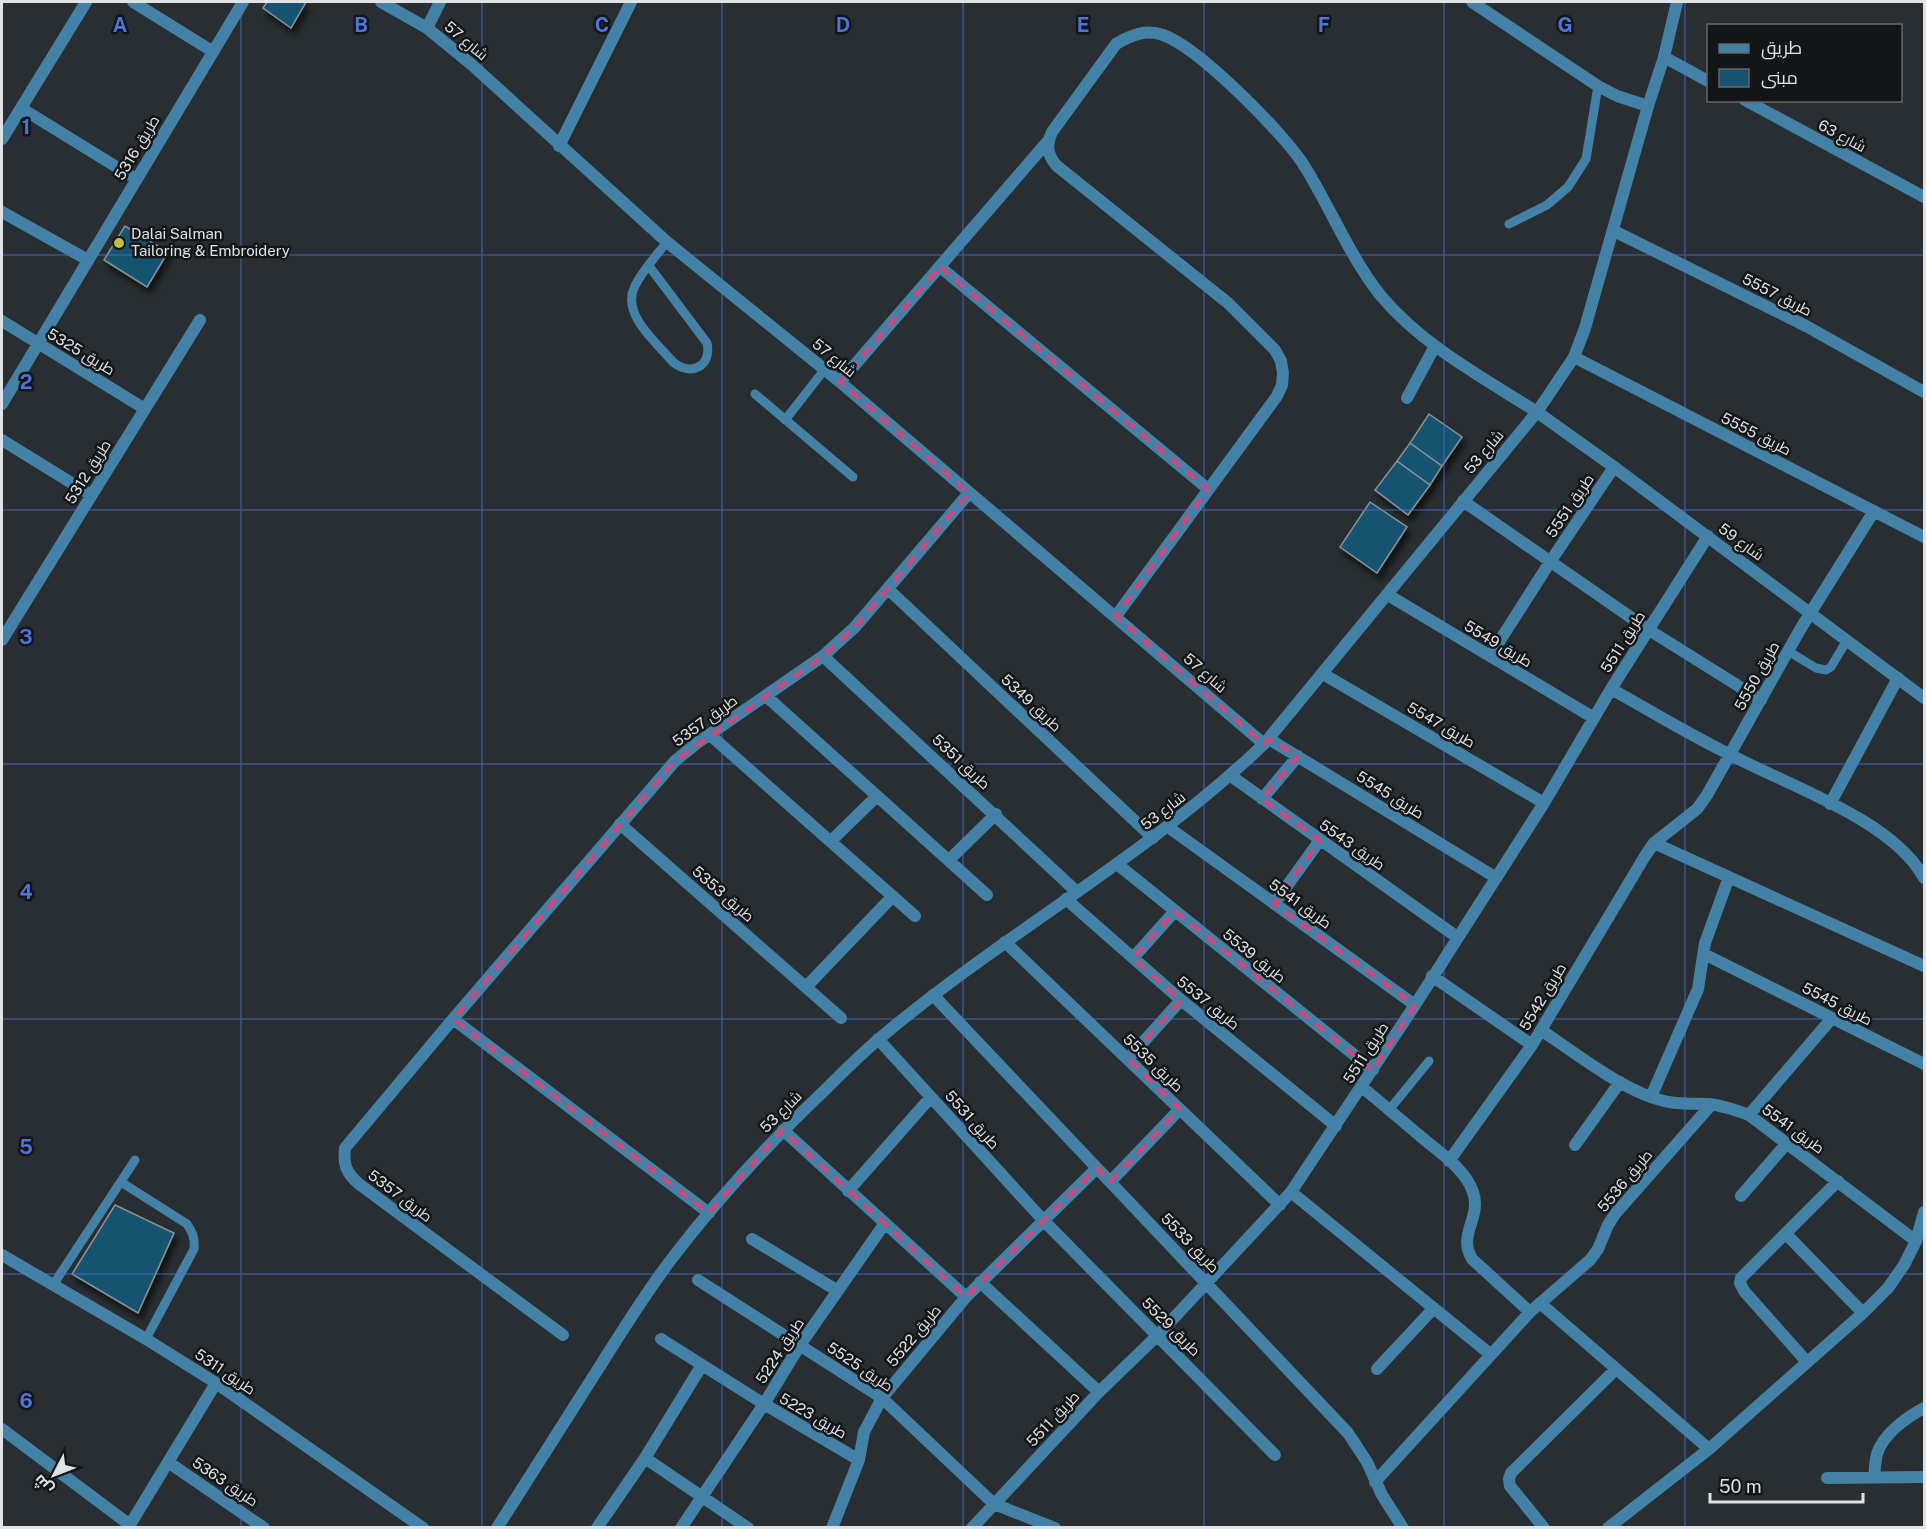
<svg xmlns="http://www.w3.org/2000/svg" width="1926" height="1529" font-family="'Public Sans',Cairo,sans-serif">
  <defs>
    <filter id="shadow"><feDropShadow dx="3.5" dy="6" stdDeviation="3" flood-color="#0009"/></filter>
  </defs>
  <rect width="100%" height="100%" fill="#282e31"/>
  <path fill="#175371" stroke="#8b9296" stroke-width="1.5" filter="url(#shadow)" d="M 267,2 L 306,2 L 291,28 L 263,8 Z
    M 125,226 L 168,252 L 147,287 L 104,260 Z
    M 1429,414 L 1462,437 L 1442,466 L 1410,443 Z
    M 1410,443 L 1442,466 L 1430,485 L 1397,461 Z
    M 1397,461 L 1430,485 L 1408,515 L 1375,490 Z
    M 1370,502 L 1407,527 L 1377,573 L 1340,547 Z
    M 115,1205 L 174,1233 L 138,1313 L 72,1274 Z"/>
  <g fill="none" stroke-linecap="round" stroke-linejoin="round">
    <path stroke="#4382a6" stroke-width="9" d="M 1509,224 L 1547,205 L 1568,187 L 1586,159 L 1598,86
      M 649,266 L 707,343 C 712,366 691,377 673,362 C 657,343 622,315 634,288 C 641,272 656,256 667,242
      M 755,394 L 853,477
      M 785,420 L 825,369
      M 1788,651 L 1816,668 L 1826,670 L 1831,667 L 1847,640
      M 1389,1110 L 1429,1061
      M 121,1182 L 187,1224 C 193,1233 195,1239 194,1249 L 146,1339
      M 53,1285 L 135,1160"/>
    <path stroke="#4382a6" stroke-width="12" d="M 133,2 L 212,51
      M 381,2 L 427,28 L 471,64 L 667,242 L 840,382 L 1264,744
      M 1472,2 L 1598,86 L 1617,96 L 1648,106
      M 427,28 L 440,2
      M 1664,57 L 1708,81
      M 1745,100 L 1924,197
      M 21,108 L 136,179
      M 2,139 L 86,2
      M 559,146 L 631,2
      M 2,212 L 88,260
      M 1614,231 L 1806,326 L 1924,392
      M 940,267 L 1208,489
      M 2,321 L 145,409
      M 1574,357 L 1924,537
      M 840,382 L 1048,141
      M 1407,398 L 1435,346
      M 2,404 L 243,2
      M 2,440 L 91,495
      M 1463,501 L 1649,630 L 1761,700
      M 888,589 L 1153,838
      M 1388,595 L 1594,718
      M 1116,616 L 1277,396 L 1282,385 L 1283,373 L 1281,361 L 1275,350 L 1228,303 L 1057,166 C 1047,155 1046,145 1052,132 L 1116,44 C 1131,35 1146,29 1163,35 C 1198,47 1285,134 1305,167 C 1331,209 1350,257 1381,296 C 1423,346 1484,378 1537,412
      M 2,640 L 200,320
      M 823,656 L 1077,892
      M 1490,656 L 1550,562 L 1614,467
      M 1323,674 L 1544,803
      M 1611,689 C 1651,711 1690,735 1731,755 C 1789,786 1893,820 1924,878
      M 766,696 L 987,895
      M 710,735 L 915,916
      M 1269,739 L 1495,877
      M 1231,776 L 1457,937
      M 1262,799 L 1298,756
      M 1830,804 L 1898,678
      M 620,824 L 841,1018
      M 1168,827 L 1415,1005
      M 831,841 L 877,796
      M 1654,843 L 1924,966
      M 949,860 L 996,814
      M 1117,864 L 1373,1070
      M 1066,899 L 1181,1000 L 1336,1126
      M 1274,904 L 1320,840
      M 1005,942 L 1280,1205
      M 1704,954 L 1924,1064
      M 1133,958 L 1175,911
      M 1432,976 L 1532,1045
      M 806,987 L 893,896
      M 933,995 L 1348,1433 L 1367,1462 L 1382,1495 L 1403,1528
      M 453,1019 L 709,1213
      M 1541,1030 C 1575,1053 1625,1092 1664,1101 C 1679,1105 1694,1103 1709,1104 C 1724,1106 1736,1110 1749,1115 L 1916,1241
      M 878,1039 L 1044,1221 L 1275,1455
      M 1128,1059 L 1181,1000
      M 1362,1087 C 1381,1103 1400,1119 1419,1135 C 1437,1151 1465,1168 1473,1192 C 1482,1218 1457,1234 1472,1259 L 1530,1312
      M 1651,1097 L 1698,989 L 1705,943 L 1729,877
      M 1749,1115 L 1832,1018
      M 783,1130 L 966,1297
      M 1575,1145 L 1620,1082
      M 1449,1161 L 1532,1045 L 1645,856 L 1654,843 L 1697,809 L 1707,795 L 1801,628 L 1874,511
      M 1110,1182 L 1180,1109
      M 848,1191 L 931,1097
      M 1291,1192 L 1490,1354
      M 1741,1196 L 1787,1143
      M 1786,1234 L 1863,1313
      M 752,1239 L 838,1291
      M 2,1255 L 146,1339 L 216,1383 L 423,1528
      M 698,1280 L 882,1398 L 994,1504 L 1055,1528
      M 980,1282 L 1099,1392
      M 1540,1303 L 1709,1449
      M 563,1335 L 359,1184 C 346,1173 343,1164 345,1148 L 453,1019 L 675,761 L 697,743 L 823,656 L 855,627 L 969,493
      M 661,1339 L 764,1404 L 859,1460
      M 1807,1362 L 1744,1291 L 1740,1283 L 1741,1278 L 1838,1181
      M 1377,1369 L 1434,1308
      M 2,1429 L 130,1525
      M 645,1458 L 748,1528
      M 168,1462 L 264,1528
      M 1874,1477 C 1875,1470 1875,1461 1877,1454 C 1883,1434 1907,1417 1924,1408
      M 1827,1478 L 1924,1477
      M 1375,1482 L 1530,1312 L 1590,1260 L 1598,1249 L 1608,1225 L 1615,1214 L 1711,1105
      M 128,1528 L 216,1383
      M 597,1528 L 645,1458 L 702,1365
      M 681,1528 L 764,1404 L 800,1345 L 885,1223
      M 832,1528 L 859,1460 L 864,1432 L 882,1398 L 966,1297 L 1097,1168
      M 972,1528 L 1099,1392 L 1158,1335 L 1291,1192 L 1415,1005 L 1544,803 L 1611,689 L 1708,536
      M 1544,1528 L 1510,1486 L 1509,1479 L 1511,1473 L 1616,1369
      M 1608,1528 L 1709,1449 L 1863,1313 L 1888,1288 L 1904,1265 L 1916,1241 L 1924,1212"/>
    <path stroke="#4382a6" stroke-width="12" d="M 1537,412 L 1614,467 L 1924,698
      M 497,1528 C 529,1477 561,1427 593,1377 C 618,1338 642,1298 670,1261 C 717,1199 771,1141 827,1088 C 844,1071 861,1054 880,1038 C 1003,934 1147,856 1264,744 L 1537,412 L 1574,357 L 1585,328 L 1648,106 L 1664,57 L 1677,2"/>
  </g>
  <path fill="none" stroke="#c94b7e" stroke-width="4.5" stroke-dasharray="12 8" stroke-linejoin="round" d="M 940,267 L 1208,489 L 1116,616 L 1264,744 L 1269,739 L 1298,756 L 1262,799 L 1320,840 L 1274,904 L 1415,1005 L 1373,1070 L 1175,911 L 1133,958 L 1181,1000 L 1128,1059 L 1180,1109 L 1110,1182 L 1097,1168 L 966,1297 L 782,1130 L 709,1213 L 453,1019 L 675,761 L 823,656 L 855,627 L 969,493 L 840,382 Z"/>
  <path fill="none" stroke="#4e73db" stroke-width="1.5" stroke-opacity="0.55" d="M 241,2 L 241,1528M 482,2 L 482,1528M 722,2 L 722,1528M 963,2 L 963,1528M 1204,2 L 1204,1528M 1444,2 L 1444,1528M 1685,2 L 1685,1528M 2,255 L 1924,255M 2,510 L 1924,510M 2,764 L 1924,764M 2,1019 L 1924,1019M 2,1274 L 1924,1274"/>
  <circle fill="#bebf42" stroke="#131517" stroke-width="2" cx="119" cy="243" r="6"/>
  <g text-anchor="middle" stroke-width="5" stroke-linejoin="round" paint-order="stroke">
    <g font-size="15" fill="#dfe3e5" stroke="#131517">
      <text transform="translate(466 41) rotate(40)" y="5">شارع 57</text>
      <text transform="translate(1842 136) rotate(28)" y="5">شارع 63</text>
      <text transform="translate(137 148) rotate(-59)" y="5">طريق 5316</text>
      <text transform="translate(1777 295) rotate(27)" y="5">طريق 5557</text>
      <text transform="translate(81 352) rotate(31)" y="5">طريق 5325</text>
      <text transform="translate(834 358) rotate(39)" y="5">شارع 57</text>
      <text transform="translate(1756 434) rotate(27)" y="5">طريق 5555</text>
      <text transform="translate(1484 452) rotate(-50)" y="5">شارع 53</text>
      <text transform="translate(88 472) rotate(-58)" y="5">طريق 5312</text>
      <text transform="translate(1570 506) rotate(-56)" y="5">طريق 5551</text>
      <text transform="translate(1741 542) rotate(36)" y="5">شارع 59</text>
      <text transform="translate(1623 642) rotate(-58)" y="5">طريق 5511</text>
      <text transform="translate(1498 644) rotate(31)" y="5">طريق 5549</text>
      <text transform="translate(1205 673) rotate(41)" y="5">شارع 57</text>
      <text transform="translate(1757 676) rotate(-61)" y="5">طريق 5550</text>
      <text transform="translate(1031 703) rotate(43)" y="5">طريق 5349</text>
      <text transform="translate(705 721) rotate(-36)" y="5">طريق 5357</text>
      <text transform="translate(1441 725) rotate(30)" y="5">طريق 5547</text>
      <text transform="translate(961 762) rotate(43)" y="5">طريق 5351</text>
      <text transform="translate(1390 795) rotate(32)" y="5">طريق 5545</text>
      <text transform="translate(1163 811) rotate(-38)" y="5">شارع 53</text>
      <text transform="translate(1352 845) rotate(35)" y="5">طريق 5543</text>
      <text transform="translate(723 894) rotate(41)" y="5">طريق 5353</text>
      <text transform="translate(1300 904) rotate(36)" y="5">طريق 5541</text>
      <text transform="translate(1254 956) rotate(39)" y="5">طريق 5539</text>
      <text transform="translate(1543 997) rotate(-59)" y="5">طريق 5542</text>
      <text transform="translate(1208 1003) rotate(39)" y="5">طريق 5537</text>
      <text transform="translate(1837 1004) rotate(27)" y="5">طريق 5545</text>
      <text transform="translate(1366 1053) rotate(-57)" y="5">طريق 5511</text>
      <text transform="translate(1153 1063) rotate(44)" y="5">طريق 5535</text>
      <text transform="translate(781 1112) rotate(-45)" y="5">شارع 53</text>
      <text transform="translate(972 1120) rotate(48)" y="5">طريق 5531</text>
      <text transform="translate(1793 1129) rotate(36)" y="5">طريق 5541</text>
      <text transform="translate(1625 1181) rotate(-50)" y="5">طريق 5536</text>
      <text transform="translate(400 1196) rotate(37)" y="5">طريق 5357</text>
      <text transform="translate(1190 1243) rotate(46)" y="5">طريق 5533</text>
      <text transform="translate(1171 1327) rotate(45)" y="5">طريق 5529</text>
      <text transform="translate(914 1336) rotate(-50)" y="5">طريق 5522</text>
      <text transform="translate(780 1351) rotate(-57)" y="5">طريق 5224</text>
      <text transform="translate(860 1367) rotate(34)" y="5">طريق 5525</text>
      <text transform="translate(225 1372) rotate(34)" y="5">طريق 5311</text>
      <text transform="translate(813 1416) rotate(30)" y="5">طريق 5223</text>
      <text transform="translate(1053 1419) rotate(-47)" y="5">طريق 5511</text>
      <text transform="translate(225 1482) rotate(34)" y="5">طريق 5363</text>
    </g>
    <g font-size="15" fill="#dfe3e5" stroke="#131517" text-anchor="start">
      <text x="131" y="239">Dalai Salman<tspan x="131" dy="17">Tailoring &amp; Embroidery</tspan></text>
    </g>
  </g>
  <g font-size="20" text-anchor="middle" font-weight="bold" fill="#4e73db" stroke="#131517" stroke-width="5" stroke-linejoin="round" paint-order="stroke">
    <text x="120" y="32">A</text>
    <text x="361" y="32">B</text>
    <text x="602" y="32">C</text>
    <text x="843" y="32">D</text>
    <text x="1083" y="32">E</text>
    <text x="1324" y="32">F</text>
    <text x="1565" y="32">G</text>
    <text x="26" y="134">1</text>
    <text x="26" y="389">2</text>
    <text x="26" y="644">3</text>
    <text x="26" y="899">4</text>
    <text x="26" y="1154">5</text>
    <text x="26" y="1408">6</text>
  </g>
  <rect width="1926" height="1529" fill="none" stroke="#dfe3e5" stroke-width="6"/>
  <rect x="1707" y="24" width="195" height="78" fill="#131517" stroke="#656769" stroke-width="1.5"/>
  <rect x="1719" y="44" width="30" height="9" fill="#4382a6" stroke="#656769" stroke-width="1.5"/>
  <text x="1761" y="54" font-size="18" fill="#dfe3e5">طريق</text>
  <rect x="1719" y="69" width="30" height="18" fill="#175371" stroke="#656769" stroke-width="1.5"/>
  <text x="1761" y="84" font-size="18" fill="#dfe3e5">مبنى</text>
  <g transform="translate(54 1475) rotate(228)" stroke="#131517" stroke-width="4.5" paint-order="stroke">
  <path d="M0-4.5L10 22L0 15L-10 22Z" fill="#dfe3e5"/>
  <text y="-9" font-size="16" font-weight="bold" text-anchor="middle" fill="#dfe3e5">ش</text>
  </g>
  <path d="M1710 1493v9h153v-9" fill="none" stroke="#dfe3e5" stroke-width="3"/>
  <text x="1719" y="1493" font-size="18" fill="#dfe3e5" stroke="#131517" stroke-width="4.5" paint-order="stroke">50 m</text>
</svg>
